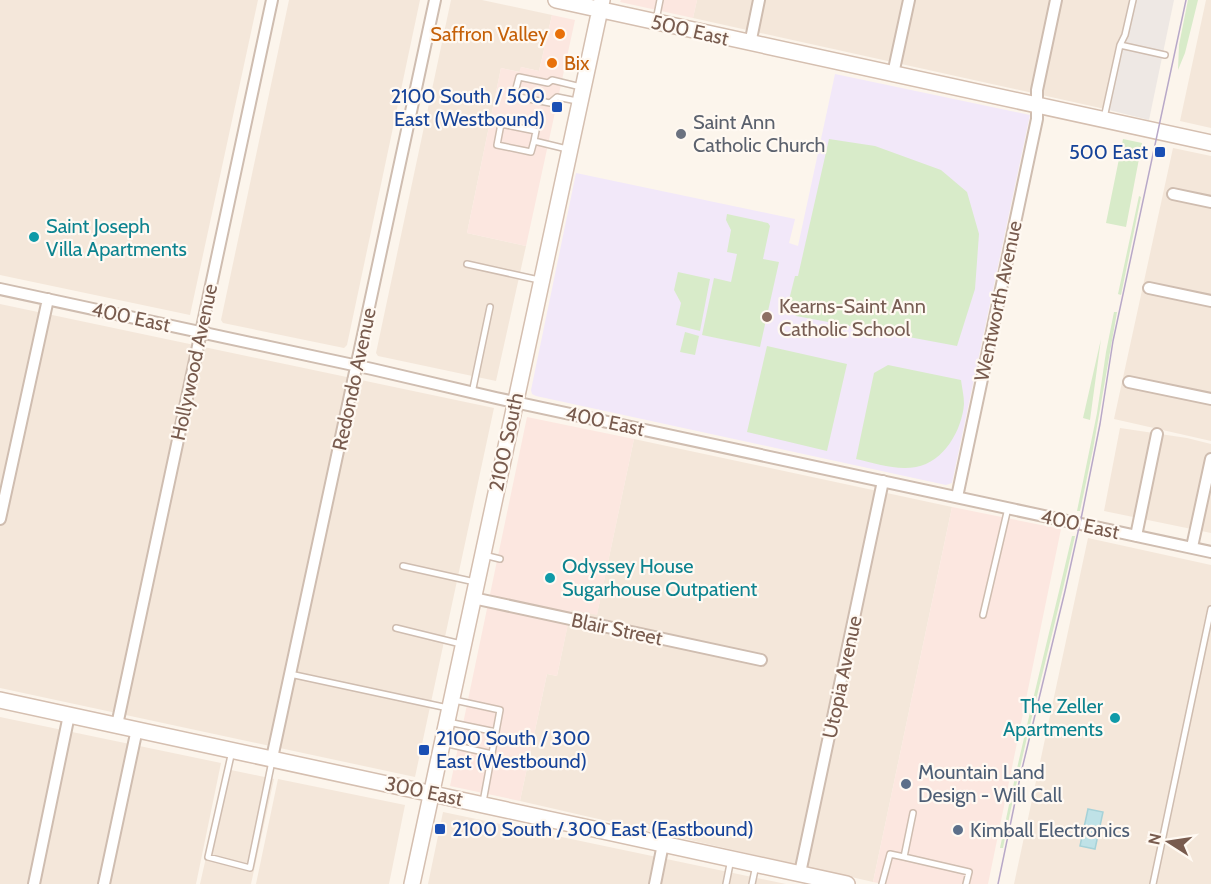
<svg xmlns="http://www.w3.org/2000/svg" width="1211" height="884" font-family="Cabin,sans-serif">
  <rect width="100%" height="100%" fill="#fcf5ec"/>
  <path fill="#f4e7da" d="M 0,0 L 258,0 L 190,315 L 0,275 Z
    M 289,0 L 420,0 L 347,345 L 344,348 L 223,323 L 221,320 Z
    M 451,0 L 482,0 L 552,15 L 539,71 L 521,67 L 520,72 L 501,68 L 467,233 L 526,246 L 496,381 L 378,356 L 376,353 Z
    M 697,0 L 1129,0 L 1105,109 L 693,18 Z
    M 1206,0 L 1211,0 L 1211,128 L 1180,121 Z
    M 1173,148 L 1211,156 L 1211,441 L 1114,419 Z
    M 0,304 L 494,408 L 415,777 L 0,688 Z
    M 1120,428 L 1187,438 L 1211,444 L 1211,533 L 1104,511 Z
    M 634,439 L 952,507 L 873,882 L 520,801 L 547,674 L 557,676 L 571,609 L 597,614 Z
    M 1088,538 L 1211,565 L 1211,884 L 1014,884 Z
    M 0,717 L 221,763 L 196,884 L 0,884 Z
    M 226,769 L 274,779 L 251,884 L 200,884 Z
    M 278,779 L 405,805 L 389,884 L 256,884 Z
    M 443,812 L 786,884 L 428,884 Z"/>
  <path fill="#fce7e0" d="M 621,0 L 697,0 L 693,18 L 620,2 Z
    M 552,15 L 575,20 L 526,246 L 467,233 L 501,68 L 519,72 L 521,67 L 539,71 Z
    M 527,417 L 634,439 L 597,615 L 571,610 L 557,676 L 547,674 L 520,801 L 450,786 Z
    M 952,507 L 1061,529 L 988,884 L 883,884 L 873,882 Z"/>
  <path fill="#eee8e4" d="M 1129,0 L 1174,0 L 1149,120 L 1105,109 Z"/>
  <path fill="#f2e8f9" d="M 835,74 L 1030,115 L 952,483 L 946,485 L 536,396 L 532,394 L 531,390 L 576,173 L 795,219 L 789,243 L 798,246 Z"/>
  <path fill="#d8ebc9" d="M 1188,0 L 1198,0 L 1185,53 L 1178,70 L 1179,45 Z
    M 829,139 L 875,146 L 941,170 L 967,192 L 979,234 L 975,289 L 957,346 L 796,316 L 788,304 L 795,276 L 798,276 Z
    M 1123,139 L 1142,143 L 1126,227 L 1106,223 Z
    M 1139,196 L 1141,197 L 1121,295 L 1118,294 Z
    M 727,214 L 768,223 L 770,226 L 763,259 L 779,262 L 760,347 L 702,335 L 714,278 L 731,282 L 737,254 L 727,252 L 731,230 L 726,220 Z
    M 678,272 L 710,279 L 700,331 L 676,325 L 681,303 L 674,290 Z
    M 1114,312 L 1117,312 L 1093,449 L 1080,511 L 1077,511 L 1097,413 L 1106,352 Z
    M 685,332 L 699,336 L 695,355 L 680,352 Z
    M 1101,339 L 1090,420 L 1083,418 Z
    M 767,346 L 847,364 L 827,451 L 747,432 Z
    M 888,365 L 961,380 C 962,388 964,396 964,404 C 962,430 944,462 916,467 C 897,471 874,463 856,459 L 874,373 Z
    M 1072,536 L 1075,536 C 1052,641 1023,744 1003,848 L 1000,848 C 1021,743 1048,640 1072,536 Z"/>
  <path fill="#bfe2e7" stroke="#a6d2d8" stroke-width="1.5" d="M 1088,809 L 1103,812 L 1095,849 L 1080,846 Z"/>
  <g fill="none" stroke-linecap="round" stroke-linejoin="round">
    <g stroke="#cfbdb0" stroke-width="8">
      <path id="lane" d="M 656,20 L 660,0
        M 1120,45 L 1125,35 L 1133,0
        M 577,101 L 557,97 L 550,103 L 514,96 L 519,77 L 548,83 L 552,80 L 581,87
        M 1104,118 L 1120,45 L 1165,55
        M 534,141 L 531,152 L 497,145 L 501,124 L 536,131 L 534,141 L 567,149
        M 467,264 L 539,280
        M 472,393 L 490,307
        M 484,555 L 500,559
        M 403,566 L 475,582
        M 983,615 L 1008,508
        M 396,628 L 461,644
        M 290,674 L 448,708
        M 454,700 L 500,710 L 483,802
        M 448,722 L 496,732
        M 444,743 L 492,754
        M 232,751 L 208,857 L 250,868 L 272,761
        M 913,813 L 904,857 L 969,872 L 966,884
        M 726,884 L 731,859
        M 752,884 L 756,865
        M 882,884 L 890,854 L 904,857
        M 1153,884 L 1211,609"/>
    </g>
    <g stroke="#cfbdb0" stroke-width="14">
      <path id="street" d="M 750,44 L 759,0
        M 893,74 L 909,0
        M 1173,194 L 1211,202
        M 1149,288 L 1211,301
        M 0,289 L 372,369 L 496,398 L 1211,552
        M 1129,382 L 1211,399
        M 957,497 L 1037,119 L 1037,90 L 1056,0
        M 0,519 L 48,299
        M 1136,536 L 1157,434
        M 1192,547 L 1211,459
        M 473,598 L 761,660
        M 117,725 L 272,0
        M 272,758 L 435,0
        M 800,873 L 883,481
        M 34,884 L 69,715
        M 104,884 L 137,729
        M 655,884 L 663,844"/>
    </g>
    <g stroke="#d5bfb0" stroke-width="18">
      <path id="secondary" d="M 556,0 L 1211,143
        M 0,700 L 847,884
        M 412,884 L 602,0"/>
    </g>
    <use href="#lane" stroke="#fff" stroke-width="5"/>
    <use href="#street" stroke="#fff" stroke-width="10"/>
    <use href="#secondary" stroke="#fff" stroke-width="15"/>
    <path stroke="#b8a8c8" stroke-width="1.5" d="M 998,884 L 1021,773 L 1065,591 L 1082,514 L 1100,424 L 1113,341 L 1186,0"/>
  </g>
  <g fill="#e8710a" stroke="#fff9f2" stroke-width="2">
    <circle cx="560" cy="34" r="6"/>
    <circle cx="552" cy="63" r="6"/>
  </g>
  <g fill="#1a4fb4" stroke="#fff9f2" stroke-width="2">
    <rect x="551" y="101" width="12" height="12" rx="3"/>
    <rect x="1154" y="146" width="12" height="12" rx="3"/>
    <rect x="418" y="744" width="12" height="12" rx="3"/>
    <rect x="434" y="823" width="12" height="12" rx="3"/>
  </g>
  <circle fill="#6b7280" stroke="#fff9f2" stroke-width="2" cx="681" cy="134" r="6"/>
  <g fill="#0f9aa8" stroke="#fff9f2" stroke-width="2">
    <circle cx="34" cy="237" r="6"/>
    <circle cx="550" cy="578" r="6"/>
    <circle cx="1115" cy="718" r="6"/>
  </g>
  <circle fill="#8d6e63" stroke="#fff9f2" stroke-width="2" cx="767" cy="317" r="6"/>
  <g fill="#5c6f8a" stroke="#fff9f2" stroke-width="2">
    <circle cx="906" cy="784" r="6"/>
    <circle cx="958" cy="830" r="6"/>
  </g>
  <g text-anchor="middle" stroke-width="4.5" stroke-linejoin="round" paint-order="stroke">
    <g font-size="20" fill="#785b4e" stroke="#fff9f2">
      <text transform="translate(690 30) rotate(13)" y="7">500 East</text>
      <text transform="translate(998 301) rotate(-78)" y="7">Wentworth Avenue</text>
      <text transform="translate(131 317) rotate(12)" y="7">400 East</text>
      <text transform="translate(194 362) rotate(-78)" y="7">Hollywood Avenue</text>
      <text transform="translate(354 379) rotate(-78)" y="7">Redondo Avenue</text>
      <text transform="translate(605 421) rotate(12)" y="7">400 East</text>
      <text transform="translate(506 442) rotate(-78)" y="7">2100 South</text>
      <text transform="translate(1080 524) rotate(12)" y="7">400 East</text>
      <text transform="translate(617 629) rotate(12)" y="7">Blair Street</text>
      <text transform="translate(842 677) rotate(-78)" y="7">Utopia Avenue</text>
      <text transform="translate(424 791) rotate(12)" y="7">300 East</text>
    </g>
    <g font-size="20" fill="#c56008" stroke="#fff9f2" text-anchor="end">
      <text x="548" y="41">Saffron Valley</text>
      <text x="564" y="70" text-anchor="start">Bix</text>
    </g>
    <g font-size="20" fill="#164399" stroke="#fff9f2" text-anchor="end">
      <text x="545" y="103">2100 South / 500<tspan x="545" dy="23">East (Westbound)</tspan></text>
      <text x="1148" y="159">500 East</text>
      <text x="436" y="745" text-anchor="start">2100 South / 300<tspan x="436" dy="23">East (Westbound)</tspan></text>
      <text x="452" y="836" text-anchor="start">2100 South / 300 East (Eastbound)</text>
    </g>
    <g font-size="20" fill="#5b616d" stroke="#fff9f2" text-anchor="start">
      <text x="693" y="129">Saint Ann<tspan x="693" dy="23">Catholic Church</tspan></text>
    </g>
    <g font-size="20" fill="#0d838f" stroke="#fff9f2" text-anchor="start">
      <text x="46" y="233">Saint Joseph<tspan x="46" dy="23">Villa Apartments</tspan></text>
      <text x="562" y="573">Odyssey House<tspan x="562" dy="23">Sugarhouse Outpatient</tspan></text>
      <text x="1103" y="713" text-anchor="end">The Zeller<tspan x="1103" dy="23">Apartments</tspan></text>
    </g>
    <g font-size="20" fill="#785e54" stroke="#fff9f2" text-anchor="start">
      <text x="779" y="313">Kearns-Saint Ann<tspan x="779" dy="23">Catholic School</tspan></text>
    </g>
    <g font-size="20" fill="#4e5e75" stroke="#fff9f2" text-anchor="start">
      <text x="918" y="779">Mountain Land<tspan x="918" dy="23">Design - Will Call</tspan></text>
      <text x="970" y="837">Kimball Electronics</text>
    </g>
  </g>
  <g transform="translate(1169 842) rotate(282)" stroke="#fff9f2" stroke-width="4.5" paint-order="stroke">
  <path d="M0-4.5L10 22L0 15L-10 22Z" fill="#785b4e"/>
  <text y="-9" font-size="16" font-weight="bold" text-anchor="middle" fill="#785b4e">N</text>
  </g>
</svg>
